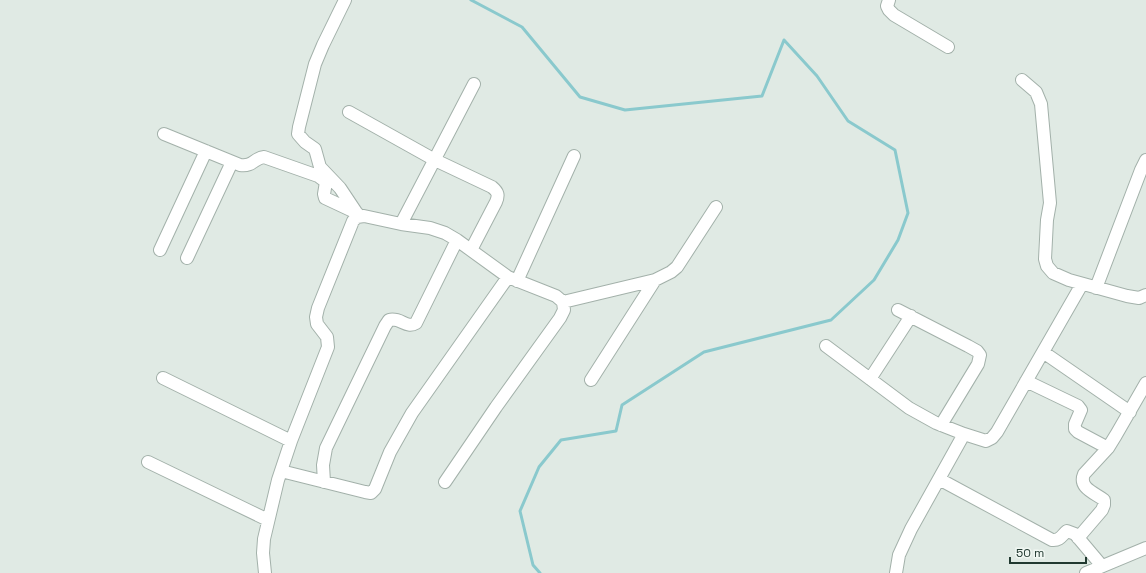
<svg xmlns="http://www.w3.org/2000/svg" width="1146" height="573" font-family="'Space Grotesk',sans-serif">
  <rect width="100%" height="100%" fill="#e0eae4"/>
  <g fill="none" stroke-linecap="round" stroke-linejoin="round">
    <path stroke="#8ac9cd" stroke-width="3" d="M 471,0 L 522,27 L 580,97 L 625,110 L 762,96 L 784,40 L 817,76 L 848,121 L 895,150 L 908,213 L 898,240 L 874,280 L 831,320 L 704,352 L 622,405 L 616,431 L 561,440 L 539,467 L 520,511 L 533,565 L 540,573"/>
    <g stroke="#a3b1aa" stroke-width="14">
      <path id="minor" d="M 345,0 L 323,45 L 315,64 L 299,127 L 298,134 L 305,142 L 315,149 L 320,167 L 340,188 L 356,212
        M 889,0 L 887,6 L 889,10 L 894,15 L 948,47
        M 1022,80 L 1036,92 L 1041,104 L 1050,203 L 1047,220 L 1045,259 L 1047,266 L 1053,273 L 1069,280 L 1127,296 L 1139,298 L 1146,295
        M 349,112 L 435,160 L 492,187 C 498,192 499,195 496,202 L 471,250
        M 164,134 L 240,165 C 253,167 254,158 264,157 L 318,176 L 326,182 L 324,194 L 325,198 L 357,213
        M 401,224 L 474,84
        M 160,250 L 206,151
        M 187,258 L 232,162
        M 517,281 L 574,156
        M 1096,288 L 1141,170 L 1146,160
        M 563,302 L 655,280 L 671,272 L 677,267 L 716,207
        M 898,310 L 968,346 L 977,351 L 980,355 L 978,364 L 941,425
        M 826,346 L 909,408 L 936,423 L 964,434 L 986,441 L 992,438 L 997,432 L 1082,284
        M 1043,352 L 1130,412
        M 163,378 L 291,441
        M 870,379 L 911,316
        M 591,380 L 655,280
        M 1026,381 L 1078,406 L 1081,410 L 1075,424 L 1075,429 L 1078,432 L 1108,448
        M 148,462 L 268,520
        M 281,471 L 365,492 L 371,493 L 375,489 L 390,452 L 412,413 L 508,277
        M 939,479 L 1052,540 C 1060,541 1062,535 1067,531 L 1075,534 L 1102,566
        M 324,482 L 323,465 L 326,448 L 385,326 L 389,320 C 401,317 406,329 416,323 L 457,240
        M 1078,538 L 1102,510 L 1104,505 L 1104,500 C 1095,493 1078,488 1084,474 L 1108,448 L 1116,435 L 1146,383
        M 265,573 L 263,553 L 264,539 L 278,480 L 291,441 L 328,347 L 327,337 L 317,324 L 316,317 L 318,308 L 353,221 L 357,217 L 364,216 L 401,224 L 430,228 L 445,233 L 457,240 L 508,277 L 556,296 L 563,302 L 564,310 L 560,318 L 496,407 L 445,482
        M 896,573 L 899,555 L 911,529 L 964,434
        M 1086,573 L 1146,548"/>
    </g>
    <use href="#minor" stroke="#fff" stroke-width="12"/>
  </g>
  <path d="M1010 557v6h76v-6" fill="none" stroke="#213930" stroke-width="2"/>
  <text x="1016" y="557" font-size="12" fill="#213930" stroke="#f0f7f2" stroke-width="3" paint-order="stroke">50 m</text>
</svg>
